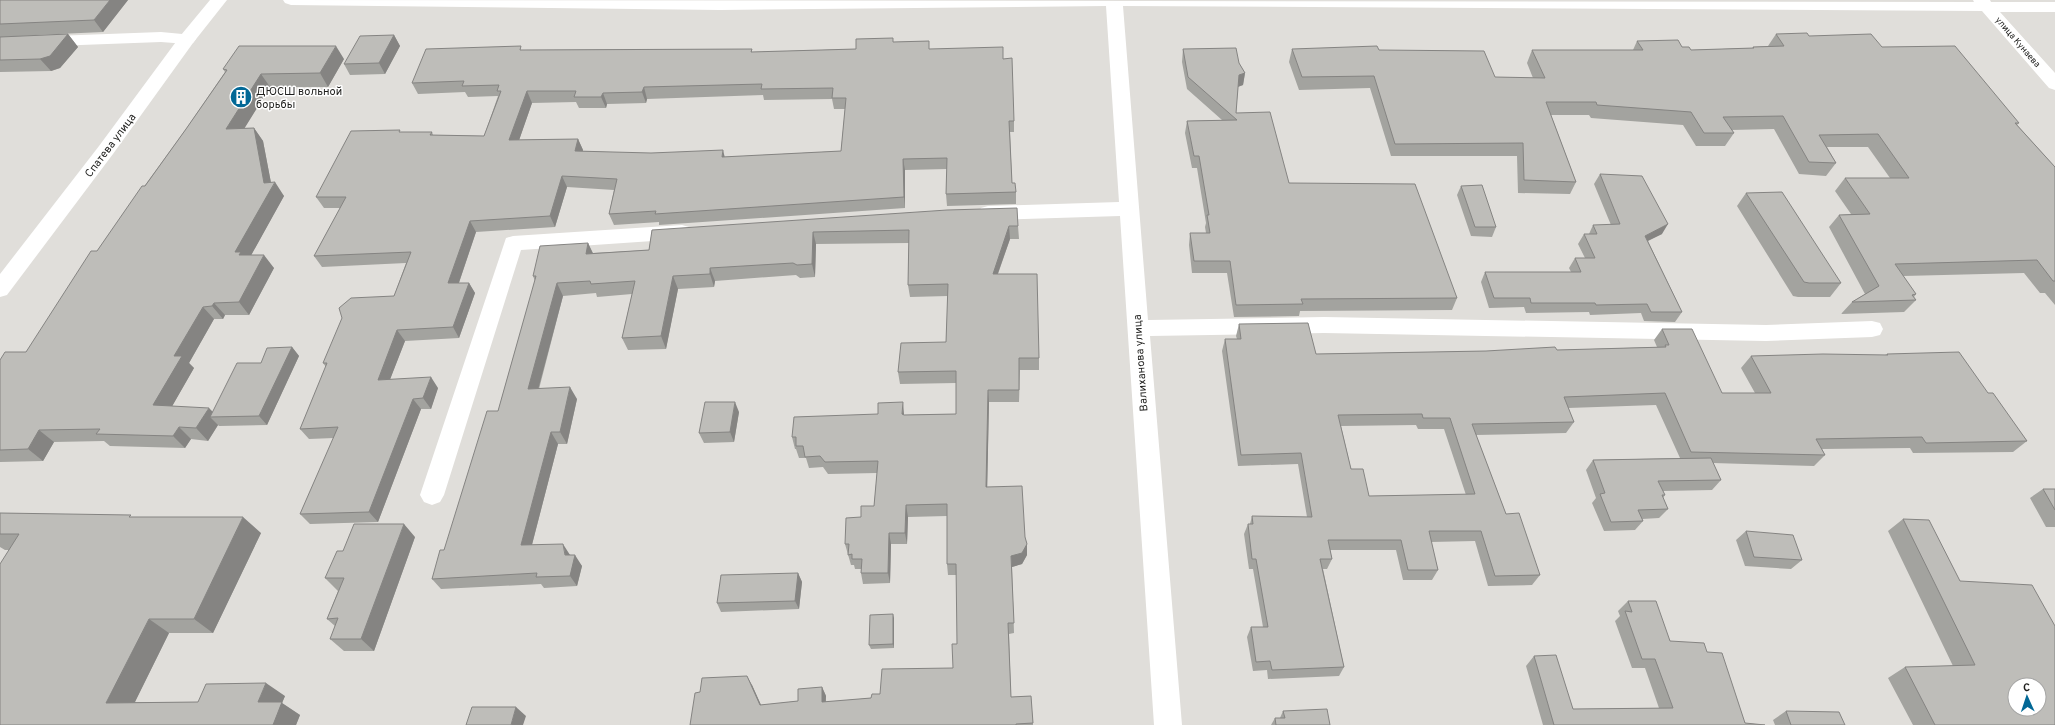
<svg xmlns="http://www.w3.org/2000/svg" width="2055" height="725" font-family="Overpass,sans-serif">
  <rect width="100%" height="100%" fill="#e0deda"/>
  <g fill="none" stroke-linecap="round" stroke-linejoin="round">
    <path fill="#fff" fill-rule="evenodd" d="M 283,0 L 1974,2 L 1973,0 L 1990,0 L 1991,2 L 2055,2 L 2055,12 L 2000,12 L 2055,73 L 2055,90 L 2049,88 L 1982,11 L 1123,6 L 1148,320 L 1324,317 L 1766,325 L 1872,321 L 1880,323 L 1883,329 L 1880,335 L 1872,337 L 1766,341 L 1324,333 L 1150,336 L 1182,725 L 1154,725 L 1120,216 L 988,220 L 981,218 L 978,213 L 981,208 L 988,206 L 1119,202 L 1106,6 L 720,10 L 291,5 L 285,3 Z
      M 161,32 L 193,35 L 196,39 L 193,43 L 187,44 L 161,42 L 0,48 L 0,38 Z
      M 682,225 L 689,227 L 692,232 L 689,237 L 682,239 L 521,250 L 444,495 L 440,502 L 432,505 L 424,502 L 420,495 L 506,238 L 513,236 Z"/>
    <path fill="#fff" fill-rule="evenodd" d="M 210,0 L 227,0 L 193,43 L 113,154 L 7,295 L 0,297 L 0,274 L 99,146 L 181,35 Z"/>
  </g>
  <path fill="#a3a39f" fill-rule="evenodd" d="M 0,0 L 128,0 L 103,32 L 14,36 L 68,34 L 78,47 L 60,68 L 51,71 L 0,72 Z
    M 1776,34 L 1809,36 L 1882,47 L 2019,123 L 2017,125 L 2055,167 L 2055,305 L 2045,293 L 2040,293 L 2024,273 L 1903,276 L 1916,294 L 1914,297 L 1916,300 L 1904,312 L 1841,314 L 1852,302 L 1865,294 L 1829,227 L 1839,215 L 1851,214 L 1835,191 L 1845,178 L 1890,178 L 1868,147 L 1827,147 L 1836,163 L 1826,176 L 1799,174 L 1774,129 L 1731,130 L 1734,133 L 1725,146 L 1696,146 L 1683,125 L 1591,118 L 1589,115 L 1551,115 L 1576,182 L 1570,194 L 1518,193 L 1517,156 L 1391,156 L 1370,88 L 1299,90 L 1289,62 L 1292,49 L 1379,50 L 1495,77 L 1533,78 L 1527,63 L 1532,50 L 1633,50 L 1637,41 L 1682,47 L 1691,50 L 1752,48 L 1753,47 L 1768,46 Z
    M 394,35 L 400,46 L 385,74 L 350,75 L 344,64 Z
    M 929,41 L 929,49 L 1003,59 L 1014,121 L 1014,132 L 1010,132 L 1012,183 L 1016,192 L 1016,204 L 947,206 L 946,194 L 947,169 L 905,170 L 905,208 L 659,225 L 659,222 L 614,225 L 609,214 L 614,190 L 567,187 L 555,227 L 476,232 L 459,283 L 469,283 L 475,293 L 459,338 L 405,341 L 390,379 L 438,388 L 431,409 L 421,409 L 378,522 L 310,524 L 300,514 L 334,438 L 309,439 L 300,429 L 326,367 L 323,363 L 394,296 L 406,263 L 322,267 L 314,256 L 340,208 L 324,208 L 316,197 L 402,132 L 432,132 L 433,135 L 484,136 L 498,96 L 468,97 L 465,92 L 418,94 L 412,83 L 523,50 L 752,49 L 752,52 L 856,49 L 894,42 ZM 763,95 L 764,100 L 832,99 L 834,109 L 845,109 L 841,151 L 725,157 L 583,151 L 583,150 L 578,139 L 519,140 L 532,103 L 576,102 L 579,108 L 606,108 L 607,104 L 646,103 L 647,99 Z
    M 1183,49 L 1239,63 L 1245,73 L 1243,85 L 1238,87 L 1236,113 L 1289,183 L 1457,298 L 1452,310 L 1300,311 L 1299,316 L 1234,317 L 1227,273 L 1192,273 L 1189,245 L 1190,233 L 1206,233 L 1205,227 L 1206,223 L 1197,168 L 1192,168 L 1185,133 L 1187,121 L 1222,120 L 1187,89 L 1182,62 Z
    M 344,59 L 328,87 L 270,87 L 244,128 L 254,128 L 263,141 L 271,183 L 284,196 L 251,255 L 274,268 L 249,315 L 225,315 L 223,319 L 214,319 L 189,363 L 194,368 L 172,406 L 213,412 L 261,363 L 292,347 L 299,356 L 267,425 L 219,426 L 218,425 L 208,441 L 191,439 L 185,448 L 110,446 L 104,441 L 54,442 L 43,461 L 0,462 L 0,360 L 26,352 L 97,251 L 186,129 L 225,72 L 223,69 Z
    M 1600,174 L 1662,234 L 1648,241 L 1682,312 L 1675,322 L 1644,321 L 1641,313 L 1590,315 L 1589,312 L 1526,313 L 1524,307 L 1489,308 L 1481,282 L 1485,272 L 1571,272 L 1569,268 L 1575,258 L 1585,258 L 1578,244 L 1584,234 L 1589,234 L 1593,225 L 1611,225 L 1594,184 Z
    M 1461,186 L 1496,227 L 1492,237 L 1471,236 L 1457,195 Z
    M 1746,193 L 1841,283 L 1830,297 L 1798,297 L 1793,296 L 1737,206 Z
    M 1018,226 L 1019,239 L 1010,239 L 998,274 L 1039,358 L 1039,370 L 1020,370 L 1019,402 L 989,402 L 987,487 L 1025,537 L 1027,544 L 1027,555 L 1022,564 L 1012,567 L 1014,633 L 1009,634 L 1011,697 L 1031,696 L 1033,725 L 690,725 L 700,692 L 752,685 L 761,705 L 798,701 L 822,687 L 826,696 L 826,702 L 871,698 L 880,694 L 953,668 L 957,644 L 957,575 L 948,575 L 947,564 L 947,516 L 908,517 L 907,544 L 891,544 L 890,583 L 863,584 L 861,573 L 861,569 L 855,569 L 854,565 L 851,565 L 845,544 L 861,517 L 874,506 L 877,473 L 828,474 L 823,467 L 809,468 L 806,458 L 799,458 L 796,449 L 795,449 L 792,437 L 904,415 L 956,414 L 956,383 L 900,384 L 898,372 L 946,342 L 948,296 L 910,297 L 908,285 L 909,243 L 816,244 L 815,277 L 800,278 L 796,275 L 715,281 L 714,287 L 678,289 L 666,349 L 628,350 L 622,338 L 632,294 L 597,297 L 596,293 L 563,296 L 539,389 L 577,399 L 567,444 L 558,444 L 532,545 L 571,555 L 582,566 L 577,586 L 544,588 L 541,584 L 441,589 L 432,579 L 444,550 L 498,411 L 535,281 L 533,276 L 588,243 L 593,253 L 649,250 L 652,230 Z
    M 1239,324 L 1316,354 L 1557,350 L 1657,347 L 1654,340 L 1662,329 L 1722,393 L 1755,393 L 1741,368 L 1751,356 L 1885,355 L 1887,354 L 1988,393 L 2027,441 L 2013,452 L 1913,453 L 1910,448 L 1822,449 L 1825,455 L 1814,466 L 1713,463 L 1721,480 L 1712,490 L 1663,491 L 1665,495 L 1663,498 L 1668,509 L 1659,518 L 1642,519 L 1643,521 L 1635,530 L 1604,531 L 1592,503 L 1596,498 L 1586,470 L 1593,460 L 1680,458 L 1656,405 L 1568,408 L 1574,422 L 1566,433 L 1476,435 L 1506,514 L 1540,575 L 1532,585 L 1488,586 L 1475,541 L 1431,542 L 1438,570 L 1432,580 L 1403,580 L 1396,550 L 1330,550 L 1332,559 L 1327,569 L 1323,569 L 1344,667 L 1339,676 L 1268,679 L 1267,670 L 1253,671 L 1247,637 L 1251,627 L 1263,627 L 1253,569 L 1249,569 L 1244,534 L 1248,524 L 1250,524 L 1252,516 L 1307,517 L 1298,464 L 1238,466 L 1222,351 L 1225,339 L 1237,339 L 1236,336 ZM 1416,425 L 1418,429 L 1444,429 L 1466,495 L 1369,496 L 1351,469 L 1341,426 Z
    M 739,412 L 734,442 L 704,443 L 699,433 Z
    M 2043,489 L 2055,489 L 2055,527 L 2046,527 L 2030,498 Z
    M 0,513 L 134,517 L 261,533 L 213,633 L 169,633 L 135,702 L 198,702 L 285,696 L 282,703 L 300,715 L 296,725 L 0,725 L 9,550 L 5,550 L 0,547 Z
    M 1903,519 L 1960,581 L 2055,725 L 1913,725 L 1888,678 L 1905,667 L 1953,666 L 1888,531 Z
    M 1746,531 L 1802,560 L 1791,569 L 1745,566 L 1736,540 Z
    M 415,537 L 374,651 L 344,651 L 330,639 L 335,626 L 327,619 L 338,591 L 325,578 L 343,551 Z
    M 798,573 L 802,582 L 799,609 L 721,612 L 717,603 Z
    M 1628,601 L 1670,641 L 1707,652 L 1745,723 L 1765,725 L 1543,725 L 1526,666 L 1534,656 L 1573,709 L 1659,708 L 1645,668 L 1632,668 L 1615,621 L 1620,616 L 1618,611 Z
    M 894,618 L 894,648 L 871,649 L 869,645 Z
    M 1283,711 L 1330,725 L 1271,725 L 1275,718 L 1280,718 Z
    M 1786,711 L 1845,725 L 1775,725 L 1773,720 Z"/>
  <path fill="#858482" d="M 110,0 L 128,0 L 103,32 L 94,20 Z
    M 68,34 L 78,47 L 60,68 L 51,71 L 40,59 Z
    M 394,35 L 400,46 L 385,74 L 379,63 Z
    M 336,46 L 344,59 L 328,87 L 320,73 Z
    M 1245,73 L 1243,85 L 1237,87 L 1239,75 Z
    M 261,74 L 270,87 L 236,142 L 226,129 Z
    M 644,87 L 647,99 L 646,103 L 642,92 Z
    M 527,91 L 532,103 L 515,152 L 509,140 Z
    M 603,93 L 607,104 L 606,108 L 601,97 Z
    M 254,128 L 263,141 L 272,188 L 275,182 L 284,196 L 248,261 L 235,252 L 264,183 Z
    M 578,139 L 583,150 L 579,162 L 575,151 Z
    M 723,150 L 726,162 L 722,157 Z
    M 903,159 L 905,170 L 905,208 L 904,197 Z
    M 562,176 L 567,187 L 555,227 L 550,216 Z
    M 470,221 L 476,232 L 455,294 L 448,283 Z
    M 1668,224 L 1662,234 L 1639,245 L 1645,236 Z
    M 1009,226 L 1010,239 L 993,287 L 993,274 Z
    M 813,232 L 816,244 L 815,277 L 812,264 Z
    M 588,243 L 594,256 L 586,254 Z
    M 264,255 L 274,268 L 249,315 L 239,302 Z
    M 710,268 L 715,281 L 714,287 L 710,274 Z
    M 673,276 L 678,289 L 666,349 L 661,336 Z
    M 469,283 L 475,293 L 459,338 L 453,327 Z
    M 557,283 L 563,296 L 535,401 L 528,389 Z
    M 214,303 L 225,315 L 223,319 L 212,306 Z
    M 203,307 L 214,319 L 189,363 L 194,368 L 166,417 L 153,405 L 174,356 Z
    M 397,330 L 405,341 L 386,390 L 378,380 Z
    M 292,347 L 299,356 L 267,425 L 259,416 Z
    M 431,377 L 438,388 L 431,409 L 423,398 Z
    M 570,387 L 577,399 L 567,444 L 560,432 Z
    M 988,390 L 989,402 L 987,498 L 986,487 Z
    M 413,399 L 421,409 L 378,522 L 369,512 Z
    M 735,402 L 739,412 L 734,442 L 730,432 Z
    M 903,402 L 904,414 L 904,426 L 902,414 Z
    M 209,408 L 218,417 L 210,417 L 218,425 L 208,441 L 196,428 Z
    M 179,427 L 191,439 L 185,448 L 173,436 Z
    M 39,430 L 54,442 L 43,461 L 28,449 Z
    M 551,432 L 558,444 L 529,556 L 521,545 Z
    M 906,505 L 908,517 L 907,544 L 905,533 Z
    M 243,517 L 261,533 L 213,633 L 194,619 Z
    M 404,524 L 415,537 L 374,651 L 361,639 Z
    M 889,533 L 891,544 L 890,583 L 888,573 Z
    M 563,544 L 570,555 L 572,565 L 575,555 L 582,566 L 577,586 L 570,576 Z
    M 1027,544 L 1027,555 L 1022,564 L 1012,567 L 1011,556 Z
    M 798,573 L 802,582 L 799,609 L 795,601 Z
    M 893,614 L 894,618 L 894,648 L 893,644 Z
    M 149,619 L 169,633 L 128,716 L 106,703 Z
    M 747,676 L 752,685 L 765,714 L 760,705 Z
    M 266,683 L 285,696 L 282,703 L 300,715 L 296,725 L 273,725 L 258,702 Z
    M 822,687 L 826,696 L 825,711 L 822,702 Z
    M 516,707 L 526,716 L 523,725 L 511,725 Z"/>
  <path fill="#bebdb9" stroke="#858482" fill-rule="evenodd" d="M 0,0 L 110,0 L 94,20 L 0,24 Z
    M 1807,33 L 1809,36 L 1871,34 L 1882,47 L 1955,46 L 2019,123 L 2015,123 L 2055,167 L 2055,281 L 2053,281 L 2037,260 L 1895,264 L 1916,294 L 1912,295 L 1916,300 L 1852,302 L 1879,286 L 1839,215 L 1870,214 L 1845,178 L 1909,178 L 1878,134 L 1819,135 L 1836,163 L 1809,162 L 1783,116 L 1723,117 L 1734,133 L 1704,133 L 1691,112 L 1597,105 L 1596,102 L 1546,102 L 1576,182 L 1524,180 L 1523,143 L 1395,144 L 1374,76 L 1302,77 L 1292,49 L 1377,46 L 1379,50 L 1484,51 L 1495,77 L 1545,78 L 1532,50 L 1643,50 L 1637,41 L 1678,40 L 1682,47 L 1689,47 L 1691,50 L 1754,48 L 1753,47 L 1784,46 L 1776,34 Z
    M 68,34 L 50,56 L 40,59 L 0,60 L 0,37 Z
    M 394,35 L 379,63 L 344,64 L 360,36 Z
    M 893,38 L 893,42 L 929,41 L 929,49 L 1003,47 L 1003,59 L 1012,58 L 1014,121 L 1009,121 L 1012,183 L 1015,183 L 1016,192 L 946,194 L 947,158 L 903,159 L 904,197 L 655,214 L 656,211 L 609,214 L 617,179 L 562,176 L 550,216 L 470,221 L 448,283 L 469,283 L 453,327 L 397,330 L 378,380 L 431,377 L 423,398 L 413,399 L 369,512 L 300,514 L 338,427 L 300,429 L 327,363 L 323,363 L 342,318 L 339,308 L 351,298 L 394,296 L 411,252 L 314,256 L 346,197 L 316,197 L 351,131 L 400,130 L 399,132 L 432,132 L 430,135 L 484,136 L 501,91 L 497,91 L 499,85 L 462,86 L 464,81 L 412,83 L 426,49 L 521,46 L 520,50 L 752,49 L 751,52 L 856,49 L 856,39 ZM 762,84 L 761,89 L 833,88 L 832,98 L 846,98 L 841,151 L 722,157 L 723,150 L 651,153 L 575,151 L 578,139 L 509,140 L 527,91 L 576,91 L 574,97 L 601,97 L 603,93 L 642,92 L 644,87 Z
    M 239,46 L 336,46 L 320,73 L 261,74 L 226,129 L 254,128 L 264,183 L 275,182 L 235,252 L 241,252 L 239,255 L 264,255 L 239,302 L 214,303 L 212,306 L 203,307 L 174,356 L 182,356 L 153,405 L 209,408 L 196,428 L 179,427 L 173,436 L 96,434 L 100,429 L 39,430 L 28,449 L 0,450 L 0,360 L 5,352 L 26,352 L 91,251 L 97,251 L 142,186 L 145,186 L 186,129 L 227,70 L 223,69 Z
    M 1236,48 L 1239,63 L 1245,73 L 1239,75 L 1236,113 L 1270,112 L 1289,183 L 1415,184 L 1457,298 L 1301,299 L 1303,304 L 1236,305 L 1230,261 L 1194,261 L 1190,233 L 1210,233 L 1207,215 L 1209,215 L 1199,156 L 1194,156 L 1187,121 L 1237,120 L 1188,77 L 1183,49 Z
    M 1600,174 L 1642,176 L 1668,224 L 1645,236 L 1682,312 L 1651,312 L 1647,304 L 1596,305 L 1595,303 L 1531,303 L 1530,298 L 1494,298 L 1485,272 L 1581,272 L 1575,258 L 1595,258 L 1584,234 L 1597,234 L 1593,225 L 1620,224 Z
    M 1482,185 L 1496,227 L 1475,227 L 1461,186 Z
    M 1782,192 L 1841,283 L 1809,283 L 1804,282 L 1746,193 Z
    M 1017,208 L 1018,226 L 1009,226 L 993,274 L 1037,274 L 1039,358 L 1019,358 L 1019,390 L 988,390 L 986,487 L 1022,486 L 1025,537 L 1027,544 L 1022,553 L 1011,556 L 1014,623 L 1008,623 L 1011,697 L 1031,696 L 1033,723 L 1016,724 L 1016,725 L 690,725 L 695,693 L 700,692 L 702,678 L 747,676 L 760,705 L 798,701 L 798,689 L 822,687 L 822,702 L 871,698 L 872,694 L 880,694 L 882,669 L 953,668 L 952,644 L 957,644 L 956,564 L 947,564 L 947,504 L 906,505 L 905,533 L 889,533 L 888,573 L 861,573 L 862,559 L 852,559 L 852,554 L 848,555 L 849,544 L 845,544 L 846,518 L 861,517 L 861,506 L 874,506 L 878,461 L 825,462 L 820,456 L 805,457 L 803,446 L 796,446 L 796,437 L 792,437 L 794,417 L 878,414 L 878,403 L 903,402 L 902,414 L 904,415 L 956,414 L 956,371 L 898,372 L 901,343 L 946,342 L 948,284 L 908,285 L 909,230 L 813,232 L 812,264 L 797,265 L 793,263 L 710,268 L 710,274 L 673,276 L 661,336 L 622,338 L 635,281 L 591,284 L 590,281 L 557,283 L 528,389 L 570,387 L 560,432 L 551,432 L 521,545 L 563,544 L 565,555 L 575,555 L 570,576 L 536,577 L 537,573 L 432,579 L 440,550 L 444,550 L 487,411 L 498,411 L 536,276 L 533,276 L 540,246 L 588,243 L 586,254 L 649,250 L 652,230 L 947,210 Z
    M 1308,323 L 1316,354 L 1486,351 L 1555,347 L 1557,350 L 1666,347 L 1665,345 L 1669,345 L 1662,329 L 1692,329 L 1722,393 L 1771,393 L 1751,356 L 1823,354 L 1888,355 L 1887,354 L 1959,352 L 1988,393 L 1993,393 L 2027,441 L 1926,443 L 1922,437 L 1816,439 L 1825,455 L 1691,452 L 1665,393 L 1564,397 L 1574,422 L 1472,424 L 1506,514 L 1519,513 L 1540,575 L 1495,576 L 1481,531 L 1429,531 L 1438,570 L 1408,570 L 1401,540 L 1328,540 L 1332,559 L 1320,559 L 1344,667 L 1272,670 L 1270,661 L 1256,662 L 1251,627 L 1268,627 L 1256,559 L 1252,559 L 1248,524 L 1253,524 L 1252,516 L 1312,517 L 1301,453 L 1241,455 L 1225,339 L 1241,339 L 1239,324 ZM 1422,414 L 1423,418 L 1450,418 L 1475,494 L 1369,496 L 1363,469 L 1351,469 L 1338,415 Z
    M 292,347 L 259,416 L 210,417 L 237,363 L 261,363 L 267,348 Z
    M 705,402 L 735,402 L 730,432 L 699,433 Z
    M 1711,458 L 1721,480 L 1658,481 L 1665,495 L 1662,495 L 1668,509 L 1638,510 L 1643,521 L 1611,522 L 1600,494 L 1605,493 L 1593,460 Z
    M 2043,489 L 2055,489 L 2055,510 Z
    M 0,513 L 131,515 L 129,517 L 243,517 L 194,619 L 149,619 L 106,703 L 198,702 L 206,684 L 266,683 L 258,702 L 282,702 L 273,725 L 0,725 L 0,564 L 19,534 L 0,534 Z
    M 1903,519 L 1929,520 L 1960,581 L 2032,585 L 2055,626 L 2055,725 L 1935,725 L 1905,667 L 1975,665 ZM 2015,685 L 2039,685 L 2039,709 L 2015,709 Z
    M 354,524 L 404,524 L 361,639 L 330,639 L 338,618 L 327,619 L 344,578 L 325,578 L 337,551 L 343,551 Z
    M 1746,531 L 1793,535 L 1802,560 L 1754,557 Z
    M 798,573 L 795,601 L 717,603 L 721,575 Z
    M 1628,601 L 1656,601 L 1670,641 L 1704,643 L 1707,652 L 1722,653 L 1745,723 L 1765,725 L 1554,725 L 1534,656 L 1556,655 L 1573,709 L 1673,708 L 1655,659 L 1642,659 L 1625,611 L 1632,612 Z
    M 893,614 L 893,644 L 869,645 L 870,615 Z
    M 472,707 L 516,707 L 511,725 L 466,725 Z
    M 1327,709 L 1330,725 L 1276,725 L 1275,718 L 1285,718 L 1283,711 Z
    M 1786,711 L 1839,712 L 1845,725 L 1791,725 Z"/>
  <defs>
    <g id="building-disc" transform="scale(1.15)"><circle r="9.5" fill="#026896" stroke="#fff"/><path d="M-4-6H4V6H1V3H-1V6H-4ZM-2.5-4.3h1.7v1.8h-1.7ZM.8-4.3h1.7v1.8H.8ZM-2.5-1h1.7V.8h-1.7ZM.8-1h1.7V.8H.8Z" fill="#fff"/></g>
  </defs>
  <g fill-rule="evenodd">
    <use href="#building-disc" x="241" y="97"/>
  </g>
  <g text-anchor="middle" stroke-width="3" stroke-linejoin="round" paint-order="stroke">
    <g font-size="9" fill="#1e1e1c" stroke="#fff">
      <text transform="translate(2018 42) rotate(49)" y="3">улица Кунаева</text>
    </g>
    <g font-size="11" fill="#1e1e1c" stroke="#fff" text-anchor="start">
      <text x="256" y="95">ДЮСШ вольной<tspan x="256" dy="13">борьбы</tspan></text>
    </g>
    <g font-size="11" fill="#1e1e1c" stroke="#fff">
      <text transform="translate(110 145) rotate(-53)" y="4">Спатева улица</text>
      <text transform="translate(1140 363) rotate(-94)" y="4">Валиханова улица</text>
    </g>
  </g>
  <g transform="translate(2027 697) rotate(357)"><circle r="19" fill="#ffffff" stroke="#a5a5a4"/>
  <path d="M0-3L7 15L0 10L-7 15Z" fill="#026896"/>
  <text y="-6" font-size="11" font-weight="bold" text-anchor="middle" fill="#1e1e1c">С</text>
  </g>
</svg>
